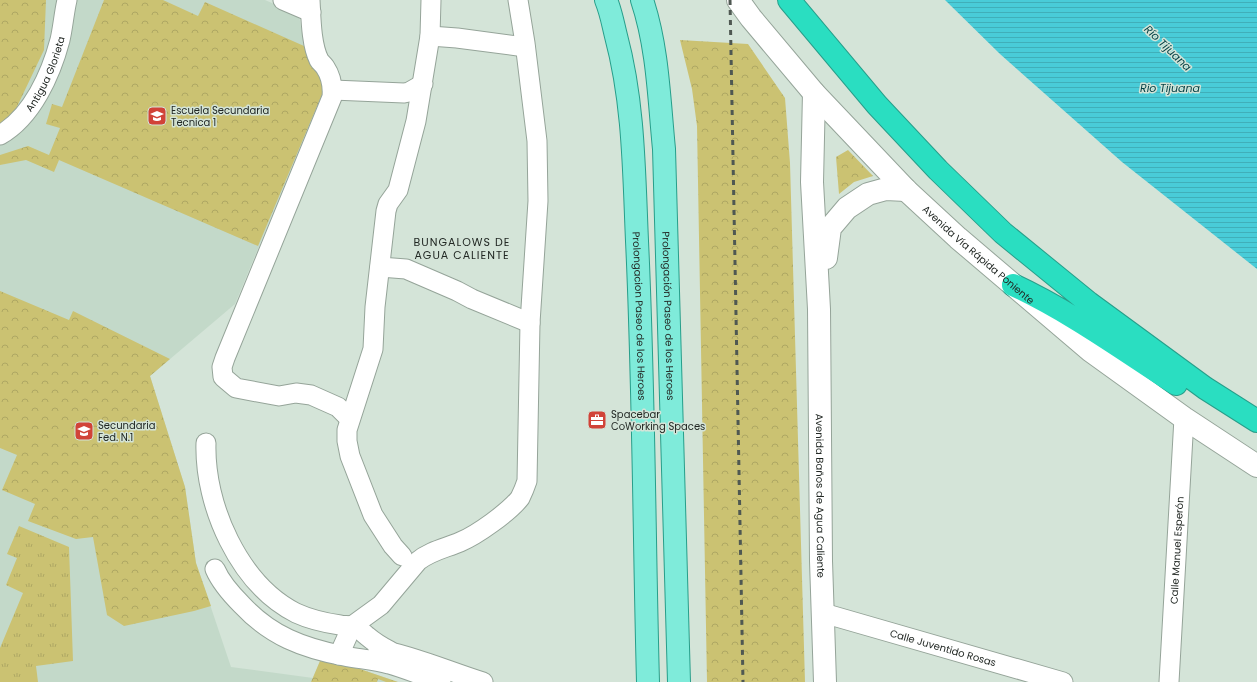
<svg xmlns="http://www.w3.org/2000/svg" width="1257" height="682" font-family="Poppins,sans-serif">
  <defs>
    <pattern id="grass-tufts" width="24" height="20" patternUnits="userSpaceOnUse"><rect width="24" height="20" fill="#cbc272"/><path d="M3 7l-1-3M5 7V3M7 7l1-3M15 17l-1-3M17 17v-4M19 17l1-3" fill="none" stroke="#aea763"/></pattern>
    <pattern id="park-crowns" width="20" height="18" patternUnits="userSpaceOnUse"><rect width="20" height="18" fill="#cbc272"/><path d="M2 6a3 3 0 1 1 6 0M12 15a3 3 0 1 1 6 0" fill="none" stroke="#aea763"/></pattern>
    <pattern id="water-rules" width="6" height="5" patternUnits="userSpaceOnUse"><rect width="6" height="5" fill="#49ccd8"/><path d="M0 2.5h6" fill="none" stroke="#40afb9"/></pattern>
  </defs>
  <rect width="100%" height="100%" fill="#d4e4d8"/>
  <path fill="#c3d9c9" d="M 0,0 L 265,0 L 299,15 L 304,46 L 309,60 L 326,85 L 235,304 L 150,376 L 185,487 L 196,563 L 231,667 L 313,678 L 320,661 L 360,669 L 398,682 L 0,682 Z"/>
  <path fill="url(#grass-tufts)" d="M 19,526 L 69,547 L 73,661 L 36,666 L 38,682 L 0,682 L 0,648 L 23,593 L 6,585 L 17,558 L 7,554 Z"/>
  <path fill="url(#park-crowns)" d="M 0,0 L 46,0 L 44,50 L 14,113 L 0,126 Z
    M 104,0 L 163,0 L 198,16 L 205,2 L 304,46 L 309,60 L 326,85 L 258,246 L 59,160 L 54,172 L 26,160 L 0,165 L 0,155 L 28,146 L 49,155 L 60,128 L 46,124 L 52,104 L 62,107 Z
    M 680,40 L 748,44 L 785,98 L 790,163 L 805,682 L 707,682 L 697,126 L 692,89 Z
    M 848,150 L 873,176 L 854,182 L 839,194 L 836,157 Z
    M 0,291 L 69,320 L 73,311 L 170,359 L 150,376 L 185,487 L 196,563 L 211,606 L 194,611 L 124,626 L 107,615 L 93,537 L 76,539 L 28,521 L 35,504 L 2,490 L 17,455 L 0,448 Z
    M 320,661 L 360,669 L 398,682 L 386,682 L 378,679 L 377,682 L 311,682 Z"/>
  <path fill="url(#water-rules)" d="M 945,0 L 1257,0 L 1257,269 L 1122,162 L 1000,54 Z"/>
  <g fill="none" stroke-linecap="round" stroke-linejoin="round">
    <g stroke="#95a499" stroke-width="21">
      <g id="street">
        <path d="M 283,0 L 311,12"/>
        <path d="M 310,0 C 311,17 311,44 319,60 C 320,62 323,64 325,67 C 331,76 333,86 332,97 L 225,358 L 222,367 L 223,377 L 236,388 L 279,396 L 296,393 L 311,395 L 338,407 L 350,419"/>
        <path d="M 430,36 L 457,38 L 525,47"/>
        <path d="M 333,90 L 404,93 L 409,92 L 423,84"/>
        <path id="s1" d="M 0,135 C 32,117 51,74 60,40 C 63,27 64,13 67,0"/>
        <path d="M 380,267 L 406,269 L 457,291 L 472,299 L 530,323"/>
        <path d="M 206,443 C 204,505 239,584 296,613 C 309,619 326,623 340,625 C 344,626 348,625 352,626 C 358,627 363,633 367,636 C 374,642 382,647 390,651"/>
        <path d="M 402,556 L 393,546 L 373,515 L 350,456 L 347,441 L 347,430 L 373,349 L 375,307 L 386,211 L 388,204 L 398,190 L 416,121 L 430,36 L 431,0"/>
        <path d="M 215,569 C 221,583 231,594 242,605 C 271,636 303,648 344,656 C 359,659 374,660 389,664 C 406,669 424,676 441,682"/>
        <path id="s2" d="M 823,613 L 1063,682"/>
        <path d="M 378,649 C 414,656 448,671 483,682"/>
        <path d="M 339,655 L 352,626 L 381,605 L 418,561 C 430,551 446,548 460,542 C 477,535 509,512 520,498 C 523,492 525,487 527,481 L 530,323 L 538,201 L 537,141 L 525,43 L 518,0"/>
        <path id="s3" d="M 1169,682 L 1184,418"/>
      </g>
    </g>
    <g stroke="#95a499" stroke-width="24">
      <g id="secondary">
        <path id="s4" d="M 738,0 L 751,18 L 814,93 L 906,190 L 958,238 L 1091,351 L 1184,418 L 1257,466"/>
        <path id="s5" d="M 814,93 L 812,182 L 819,309 L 821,561 L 825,682"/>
        <path d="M 826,258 L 830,228 L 847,208 L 868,194 L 886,189 L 906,190"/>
      </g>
    </g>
    <g stroke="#279e8a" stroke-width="24">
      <g id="primary">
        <path id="s6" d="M 606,0 C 611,12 613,24 616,36 C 634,103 634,173 637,241 C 644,388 644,535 648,682"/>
        <path id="s7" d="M 642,0 C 658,48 659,99 664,149 L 679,682"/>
      </g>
    </g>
    <g stroke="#279e8a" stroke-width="24">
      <path id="highway" d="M 789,0 L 877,105 L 938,170 L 1003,233 L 1089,303 L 1205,388 L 1257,421
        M 1013,285 C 1071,312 1123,350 1176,384"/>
    </g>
    <use href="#street" stroke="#fff" stroke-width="19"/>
    <use href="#secondary" stroke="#fff" stroke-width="22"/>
    <use href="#primary" stroke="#7febda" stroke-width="22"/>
    <use href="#highway" stroke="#2adec1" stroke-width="22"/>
    <path stroke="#4f5852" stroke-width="3" stroke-dasharray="5 5" stroke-linecap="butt" d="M 730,0 L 743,682"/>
  </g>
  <defs>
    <g id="school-square" transform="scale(1)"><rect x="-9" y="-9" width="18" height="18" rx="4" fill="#d14338" stroke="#d4e4d8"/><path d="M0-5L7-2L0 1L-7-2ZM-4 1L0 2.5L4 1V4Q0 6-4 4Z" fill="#fff"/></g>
    <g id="office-square" transform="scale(1)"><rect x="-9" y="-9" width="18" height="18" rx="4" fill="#d14338" stroke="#d4e4d8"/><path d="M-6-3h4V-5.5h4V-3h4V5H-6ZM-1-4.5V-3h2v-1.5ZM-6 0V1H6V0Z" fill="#fff"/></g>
  </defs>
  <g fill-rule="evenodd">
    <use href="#school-square" x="157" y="116"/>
    <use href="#office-square" x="597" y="420"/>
    <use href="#school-square" x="84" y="431"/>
  </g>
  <g text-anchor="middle" stroke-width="3" stroke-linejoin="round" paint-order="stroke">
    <g font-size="10" fill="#222824" stroke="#d4e4d8">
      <text dy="4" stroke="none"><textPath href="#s1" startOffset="78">Antigua Glorieta</textPath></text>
      <text dy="4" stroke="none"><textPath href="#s4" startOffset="351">Avenida Vía Rápida Poniente</textPath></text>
      <text dy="4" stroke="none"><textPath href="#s6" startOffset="319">Prolongacion Paseo de los Heroes</textPath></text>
      <text dy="4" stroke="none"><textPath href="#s7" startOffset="318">Prolongación Paseo de los Heroes</textPath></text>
      <text dy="4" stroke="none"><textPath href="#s5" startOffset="403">Avenida Baños de Agua Caliente</textPath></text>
      <text dy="4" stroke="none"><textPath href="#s3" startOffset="132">Calle Manuel Esperón</textPath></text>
      <text dy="4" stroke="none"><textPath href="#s2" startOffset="125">Calle Juventido Rosas</textPath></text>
    </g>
    <g font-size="10" fill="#222824" stroke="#d4e4d8" text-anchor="start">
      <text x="171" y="114">Escuela Secundaria<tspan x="171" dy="12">Tecnica 1</tspan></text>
      <text x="611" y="418">Spacebar<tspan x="611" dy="12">CoWorking Spaces</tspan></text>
      <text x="98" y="429">Secundaria<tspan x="98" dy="12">Fed. N.1</tspan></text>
    </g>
    <g font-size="11" font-style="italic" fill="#003f44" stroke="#d4e4d8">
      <text transform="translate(1168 48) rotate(44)" y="4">Río Tijuana</text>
      <text x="1170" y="92">Rio Tijuana</text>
    </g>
    <g font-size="11" letter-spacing="1" fill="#222824" stroke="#d4e4d8">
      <text x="462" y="246">BUNGALOWS DE<tspan x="462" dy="13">AGUA CALIENTE</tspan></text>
    </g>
  </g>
</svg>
